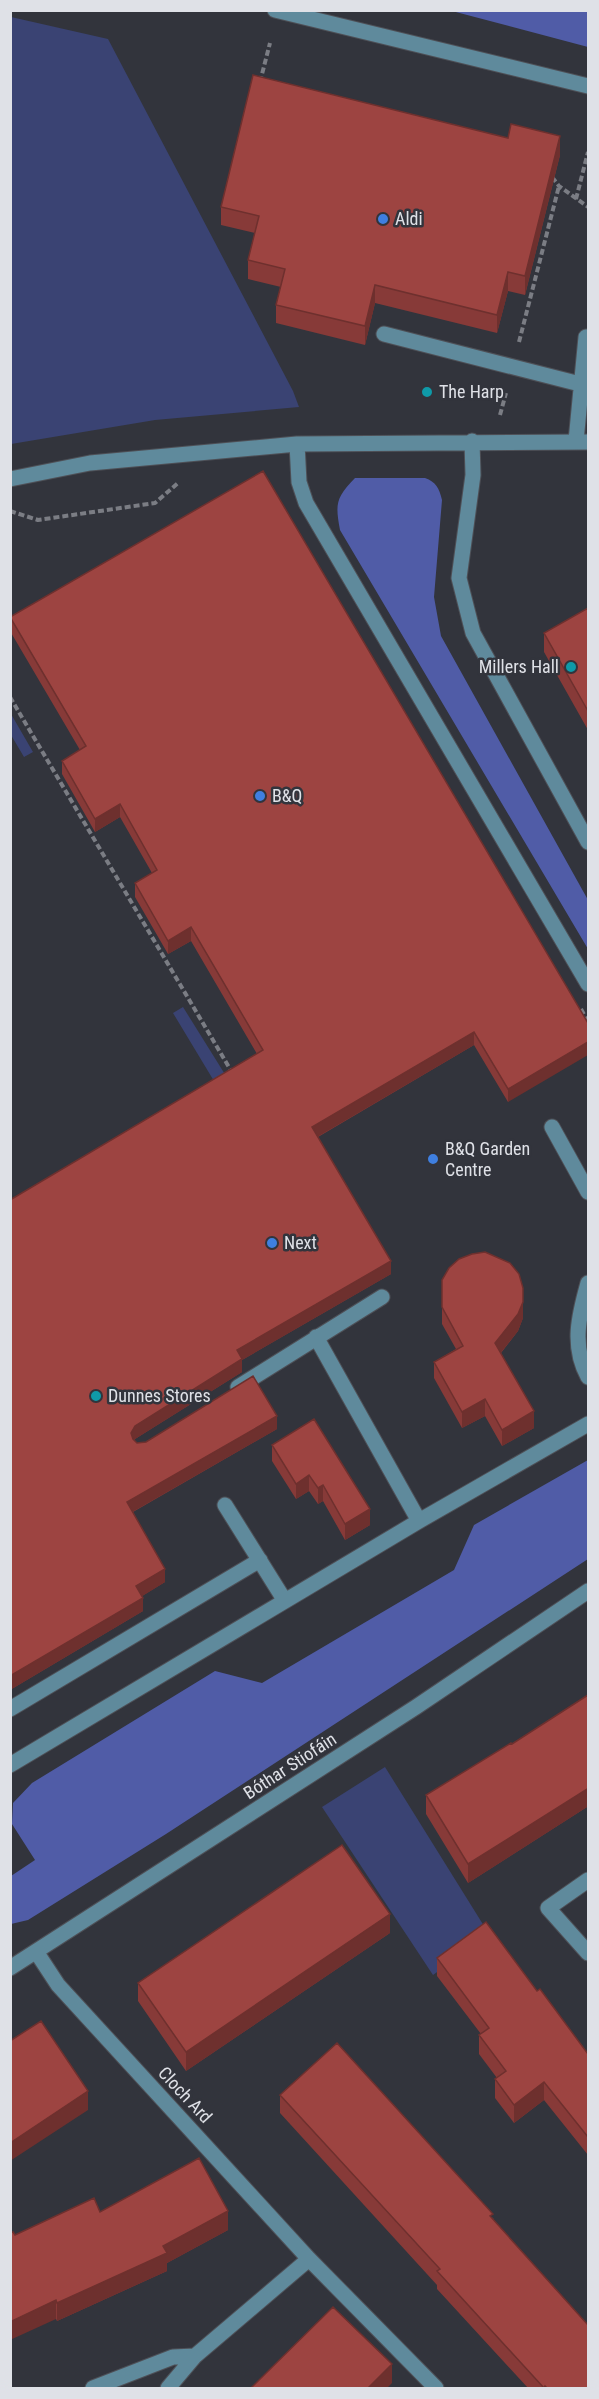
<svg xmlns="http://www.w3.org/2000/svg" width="599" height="2399" font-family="'Roboto Condensed',sans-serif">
  <rect width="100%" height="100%" fill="#32343c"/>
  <path fill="#3a4373" d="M 11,17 L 108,39 L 293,391 L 299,407 L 155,420 L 11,444 Z
    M 11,714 L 33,752 L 24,757 L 11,735 Z
    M 183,1007 L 231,1084 L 220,1091 L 173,1013 Z
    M 385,1767 L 489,1934 L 433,1975 L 322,1807 Z"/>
  <path fill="#505ca7" d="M 452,11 L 588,11 L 588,47 Z
    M 355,478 L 425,478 C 436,482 439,488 442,500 L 434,597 L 441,636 L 588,900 L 588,949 L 340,530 C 335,503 336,498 355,478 Z
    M 588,1460 L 588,1559 L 166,1834 L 28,1920 L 11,1924 L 11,1876 L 35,1860 L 12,1824 L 13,1803 L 32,1783 L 215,1671 L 262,1683 L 454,1570 L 474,1525 Z"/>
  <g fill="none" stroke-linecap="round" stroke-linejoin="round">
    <g stroke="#4e5057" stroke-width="17">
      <path id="minor" d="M 275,10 L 588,86
        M 384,334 L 580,384
        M 472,441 L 473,475 L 459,578 L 473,633 L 588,842
        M 576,441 L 586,337
        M 297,444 L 299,482 L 306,503 L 588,984
        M 10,479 L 90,463 L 297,444 L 588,442
        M 552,1127 L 588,1192
        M 588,1283 C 579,1315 571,1346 588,1377
        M 316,1337 L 419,1521
        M 238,1387 L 382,1297
        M 225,1505 L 285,1601
        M 10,1709 L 260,1560
        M 10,1765 L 419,1521 L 588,1424
        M 588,1880 L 548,1908 L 588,1953
        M 37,1953 L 58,1985 L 309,2259 L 436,2388
        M 10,1968 L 416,1707 L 588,1591
        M 93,2388 L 173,2357 L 195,2356
        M 168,2388 L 195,2356 L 309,2259"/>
    </g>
    <path stroke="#7b7d84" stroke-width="4" stroke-dasharray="6 3" stroke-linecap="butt" d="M 260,82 L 270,43
      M 552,177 L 559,186 L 588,207
      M 576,199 L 588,152
      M 519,342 L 559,186
      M 500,415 L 506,393
      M 10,511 L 38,520 L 155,503 L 178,483
      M 10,697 L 233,1074
      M 581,1009 L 588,1022"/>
    <use href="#minor" stroke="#5f8a9c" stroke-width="15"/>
  </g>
  <path fill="#873a38" d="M 560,155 L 525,295 L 508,291 L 497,333 L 375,303 L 365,345 L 276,323 L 276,305 L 281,287 L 248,279 L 248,260 L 255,233 L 221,225 L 221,207 Z
    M 588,608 L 588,730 L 544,652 L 544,633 Z
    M 10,617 L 588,1023 L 508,1102 L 474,1045 L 318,1137 L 391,1274 L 242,1360 L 242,1372 L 135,1439 L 135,1441 L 137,1443 L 146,1442 L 277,1429 L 133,1512 L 165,1582 L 142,1596 L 143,1611 L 10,1690 L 10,1200 L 257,1054 L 191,941 L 168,954 L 135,897 L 135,883 L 152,873 L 120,817 L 95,832 L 62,774 L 62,761 L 80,750 L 10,631 Z
    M 442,1280 L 523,1318 L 518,1331 L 501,1353 L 534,1428 L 502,1446 L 485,1416 L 462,1428 L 434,1378 L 434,1362 L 456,1349 L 442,1324 Z
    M 314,1419 L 370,1525 L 345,1540 L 323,1501 L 318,1504 L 309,1491 L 296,1499 L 272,1461 L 272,1445 Z
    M 588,1695 L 588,1809 L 587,1807 L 468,1883 L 426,1814 L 426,1795 L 512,1744 Z
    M 390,1933 L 186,2071 L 138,2001 L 138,1983 Z
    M 437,1958 L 537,1991 L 588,2054 L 588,2155 L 544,2100 L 514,2123 L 495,2098 L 495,2079 L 497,2078 L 479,2054 L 479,2035 L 481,2034 L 437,1976 Z
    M 280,2095 L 493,2218 L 588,2388 L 528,2388 L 437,2289 L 437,2285 L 280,2113 Z
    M 100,2212 L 228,2230 L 167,2263 L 167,2271 L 57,2321 L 15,2235 Z"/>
  <path fill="#6e302e" d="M 560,136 L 560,155 L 525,295 L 525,276 Z
    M 508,272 L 508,291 L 497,333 L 497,315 Z
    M 375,285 L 375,303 L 365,345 L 365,326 Z
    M 120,804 L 120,817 L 95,832 L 95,819 Z
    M 191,927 L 191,941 L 168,954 L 168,941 Z
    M 474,1032 L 474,1045 L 312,1140 L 312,1127 Z
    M 588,1042 L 588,1055 L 508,1102 L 508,1089 Z
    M 391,1261 L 391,1274 L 242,1360 L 242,1372 L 135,1439 L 131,1447 L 131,1433 L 135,1426 L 237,1350 Z
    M 523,1288 L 523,1318 L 518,1331 L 495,1360 L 495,1343 Z
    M 485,1399 L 485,1416 L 462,1428 L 462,1412 Z
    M 534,1411 L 534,1428 L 502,1446 L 502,1430 Z
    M 277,1416 L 277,1429 L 127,1515 L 127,1502 Z
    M 309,1475 L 309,1491 L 296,1499 L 296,1484 Z
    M 323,1485 L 323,1501 L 318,1504 L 318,1488 Z
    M 370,1509 L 370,1525 L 345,1540 L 345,1524 Z
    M 165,1569 L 165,1582 L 136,1600 L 136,1586 Z
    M 143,1598 L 143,1611 L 10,1690 L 10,1676 Z
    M 587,1789 L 587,1807 L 468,1883 L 468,1864 Z
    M 390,1914 L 390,1933 L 186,2071 L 186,2052 Z
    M 544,2082 L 544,2100 L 514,2123 L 514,2105 Z
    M 88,2091 L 88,2110 L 10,2161 L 10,2143 Z
    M 228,2211 L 228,2230 L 167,2263 L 167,2271 L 57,2321 L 57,2303 Z
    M 56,2300 L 56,2319 L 10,2340 L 10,2322 Z
    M 392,2364 L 392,2383 L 387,2388 L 368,2388 Z"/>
  <path fill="#9d4441" stroke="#6e302e" stroke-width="1.5" d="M 253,75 L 508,138 L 511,124 L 560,136 L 525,276 L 508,272 L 497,315 L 375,285 L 365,326 L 276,305 L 285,269 L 248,260 L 259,216 L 221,207 Z
    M 263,471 L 588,1023 L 588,1042 L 508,1089 L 474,1032 L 312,1127 L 391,1261 L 237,1350 L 242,1359 L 135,1426 L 131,1433 L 133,1439 L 137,1443 L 146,1442 L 253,1376 L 277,1416 L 127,1502 L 165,1569 L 136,1586 L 143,1598 L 10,1676 L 10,1200 L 263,1050 L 191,927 L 168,941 L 135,883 L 157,870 L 120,804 L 95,819 L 62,761 L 86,746 L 10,617 Z
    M 588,608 L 588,711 L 544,633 Z
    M 485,1252 L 510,1263 L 519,1274 L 523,1288 L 523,1302 L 518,1314 L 495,1343 L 534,1411 L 502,1430 L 485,1399 L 462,1412 L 434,1362 L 463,1346 L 442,1307 L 442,1280 L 449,1268 L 459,1259 L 472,1254 Z
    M 314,1419 L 370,1509 L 345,1524 L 323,1485 L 318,1488 L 309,1475 L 296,1484 L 272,1445 Z
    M 588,1695 L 588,1791 L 587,1789 L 468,1864 L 426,1795 L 511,1743 L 512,1744 Z
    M 342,1845 L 390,1914 L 186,2052 L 138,1983 Z
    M 486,1922 L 537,1991 L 540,1989 L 588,2054 L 588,2137 L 544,2082 L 514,2105 L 495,2079 L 506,2071 L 479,2035 L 489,2028 L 437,1958 Z
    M 41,2021 L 88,2091 L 10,2143 L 10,2041 Z
    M 337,2043 L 493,2214 L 490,2216 L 588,2325 L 588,2388 L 547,2388 L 545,2386 L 544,2388 L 437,2271 L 440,2269 L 280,2095 Z
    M 199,2158 L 228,2211 L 163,2246 L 167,2253 L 57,2303 L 56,2300 L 10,2322 L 10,2233 L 13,2232 L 15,2235 L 94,2198 L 100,2212 Z
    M 333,2307 L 392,2364 L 368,2388 L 251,2388 Z"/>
  <g fill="#3f7fe0" stroke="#32343c" stroke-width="2">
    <circle cx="383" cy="219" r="6"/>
    <circle cx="260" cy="796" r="6"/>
    <circle cx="433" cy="1159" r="6"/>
    <circle cx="272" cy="1243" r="6"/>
  </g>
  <g fill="#0f9aa8" stroke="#32343c" stroke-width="2">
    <circle cx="427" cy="392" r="6"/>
    <circle cx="571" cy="667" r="6"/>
    <circle cx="96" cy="1396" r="6"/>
  </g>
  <g text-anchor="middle" stroke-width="5" stroke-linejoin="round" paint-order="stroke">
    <g font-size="18" fill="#dfe1e7" stroke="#32343c" text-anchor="start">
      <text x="395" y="225">Aldi</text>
      <text x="439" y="398">The Harp</text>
      <text x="559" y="673" text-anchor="end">Millers Hall</text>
      <text x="272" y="802">B&amp;Q</text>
      <text x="445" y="1155">B&amp;Q Garden<tspan x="445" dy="21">Centre</tspan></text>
      <text x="284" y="1249">Next</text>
      <text x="108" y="1402">Dunnes Stores</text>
    </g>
    <g font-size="18" fill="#dfe1e7" stroke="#32343c">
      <text transform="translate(290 1766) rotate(-33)" y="6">Bóthar Stiofáin</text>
      <text transform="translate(185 2095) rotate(47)" y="6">Cloch Ard</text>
    </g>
  </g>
  <rect width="599" height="2399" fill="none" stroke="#dfe1e7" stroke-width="24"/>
</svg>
